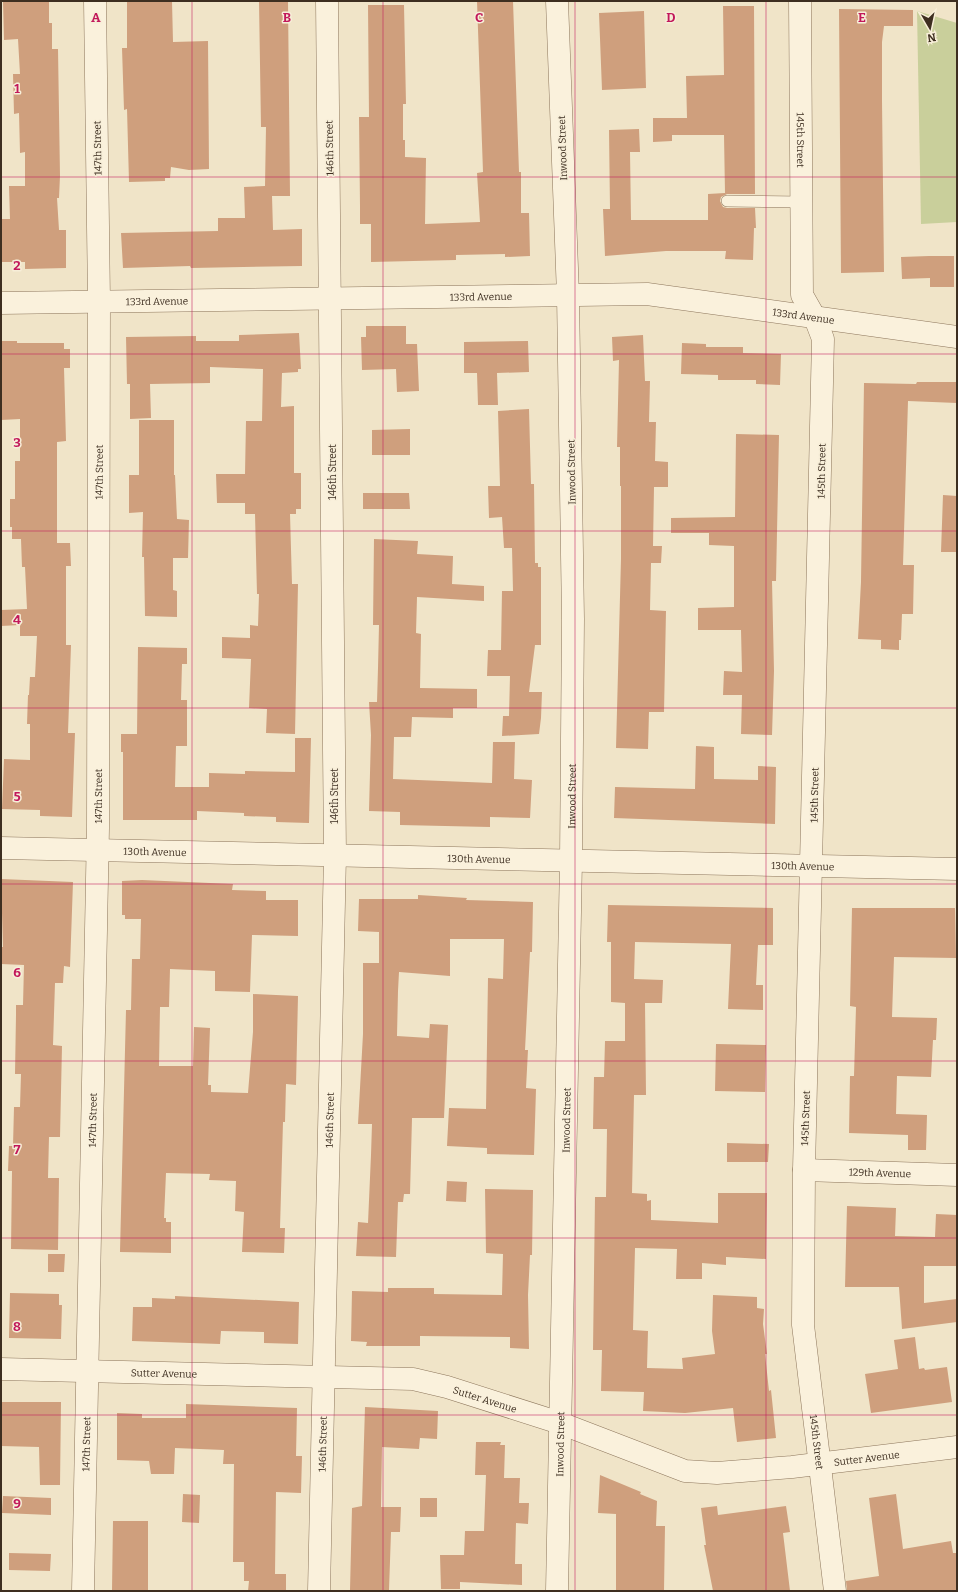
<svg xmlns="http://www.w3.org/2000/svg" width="958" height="1592" font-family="Bitter,serif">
  <rect width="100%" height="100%" fill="#f0e4c8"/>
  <path fill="#c9cf9b" d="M 917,11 L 957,23 L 957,222 L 921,224 Z"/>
  <path fill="#cf9f7d" d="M 3,1 L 49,1 L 49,23 L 52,23 L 52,49 L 58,49 L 60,176 L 59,198 L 57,198 L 59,230 L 66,230 L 66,268 L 25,269 L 25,262 L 1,262 L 1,219 L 10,219 L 9,186 L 25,186 L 25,152 L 20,153 L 19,113 L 14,114 L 13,74 L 20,74 L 18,39 L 4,40 Z
    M 127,1 L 172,1 L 173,42 L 208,41 L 209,169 L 189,170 L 171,167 L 170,178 L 165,178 L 165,181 L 129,182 L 127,109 L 124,110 L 122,48 L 127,48 Z
    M 259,1 L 288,1 L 290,196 L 272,196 L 273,230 L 302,229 L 302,266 L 191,268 L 190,266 L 123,268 L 121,233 L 218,231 L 218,218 L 245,218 L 244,187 L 265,186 L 266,127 L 261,127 Z
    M 477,1 L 513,1 L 519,172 L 521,172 L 521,213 L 529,213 L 530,256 L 505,257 L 505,254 L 456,255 L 456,260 L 371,262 L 371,224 L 360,224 L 360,206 L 359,117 L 369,117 L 368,5 L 404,5 L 406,104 L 403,104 L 403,140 L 405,140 L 405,157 L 426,158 L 425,224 L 480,222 L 477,173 L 483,172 Z
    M 723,6 L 754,6 L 755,194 L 727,194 L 721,197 L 720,201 L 723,207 L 727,208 L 755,208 L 756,228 L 754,228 L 753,260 L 725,259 L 726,251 L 666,251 L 605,256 L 603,209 L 610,209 L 609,130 L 639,129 L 640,152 L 630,152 L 631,220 L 708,220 L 708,194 L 725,193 L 724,135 L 672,135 L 672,141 L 653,142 L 653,118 L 687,118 L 686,76 L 724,75 Z
    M 839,9 L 913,10 L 913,26 L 884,26 L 882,42 L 882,101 L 884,272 L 841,273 Z
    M 644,11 L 646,88 L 602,90 L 599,13 Z
    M 929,256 L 954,256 L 954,287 L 930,287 L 930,278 L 902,279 L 901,257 Z
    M 366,326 L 406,326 L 406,344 L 417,344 L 419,391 L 397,392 L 396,369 L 362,370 L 361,337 L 366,337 Z
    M 299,333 L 301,369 L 298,369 L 298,372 L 282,373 L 281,407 L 294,406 L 294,473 L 301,473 L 301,509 L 296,509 L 296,514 L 290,514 L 292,584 L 298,584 L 295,734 L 266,733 L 267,709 L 249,708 L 251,659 L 222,658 L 222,637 L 250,638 L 250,625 L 258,626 L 259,594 L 257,594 L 255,514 L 245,514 L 245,503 L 217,503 L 216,474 L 245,474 L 246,421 L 262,421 L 263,369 L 210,367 L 210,383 L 150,384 L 151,418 L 130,419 L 130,384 L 127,384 L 126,337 L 196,336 L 196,341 L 239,341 L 239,335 Z
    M 643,335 L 645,381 L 650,381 L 649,422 L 656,422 L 655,461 L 668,462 L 668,487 L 654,487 L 653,546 L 662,546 L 661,563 L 651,563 L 650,610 L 666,611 L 664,712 L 649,712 L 648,749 L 616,748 L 621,559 L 621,486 L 620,486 L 620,447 L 617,447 L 619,360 L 613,361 L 612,337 Z
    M 1,341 L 17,341 L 17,343 L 64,343 L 64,349 L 70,349 L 70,368 L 64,368 L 66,441 L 57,442 L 57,543 L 70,543 L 71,566 L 66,566 L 66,645 L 71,645 L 68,733 L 75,733 L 72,817 L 40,816 L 40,810 L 2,809 L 4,759 L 30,760 L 30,724 L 27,724 L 28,695 L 29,695 L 30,677 L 35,677 L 37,636 L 20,636 L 20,625 L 1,626 L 1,610 L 27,609 L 25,567 L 22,567 L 21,539 L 12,539 L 12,527 L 10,527 L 10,499 L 15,499 L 15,461 L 20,461 L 20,419 L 1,420 Z
    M 528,341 L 529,372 L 497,373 L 498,405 L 478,405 L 477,373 L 464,373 L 464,342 Z
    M 682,343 L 706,344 L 706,347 L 743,347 L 743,353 L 781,354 L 780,385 L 756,384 L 756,380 L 718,380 L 718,375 L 681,374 Z
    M 917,382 L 957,382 L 957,403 L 908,401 L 903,565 L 914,565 L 913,614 L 902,614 L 901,640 L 899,640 L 899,650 L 881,649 L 881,640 L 858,639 L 861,582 L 864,383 L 916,384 Z
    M 529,409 L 531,484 L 534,484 L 535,563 L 538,563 L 538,567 L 541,567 L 541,645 L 535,645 L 529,692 L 542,692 L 541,718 L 539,734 L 502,736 L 503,716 L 509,716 L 510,676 L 487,676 L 488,650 L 501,650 L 502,591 L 513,591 L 512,548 L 504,548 L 502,517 L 489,518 L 488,486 L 500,486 L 498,411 Z
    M 139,420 L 174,420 L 174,475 L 175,475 L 177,519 L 189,520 L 188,558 L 173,558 L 173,590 L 177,591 L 177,617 L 145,616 L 144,557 L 142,557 L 143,512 L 129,513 L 129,475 L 139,475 Z
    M 410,429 L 410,455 L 372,455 L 372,430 Z
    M 736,434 L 779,435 L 776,581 L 772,581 L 774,671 L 772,735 L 741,734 L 742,695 L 723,695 L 724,671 L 742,672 L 741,630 L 698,630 L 698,608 L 734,607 L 734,546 L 709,545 L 709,533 L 671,533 L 671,518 L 735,517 Z
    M 363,493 L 409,493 L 410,509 L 363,509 Z
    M 943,495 L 957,496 L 957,552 L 941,552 Z
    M 374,539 L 418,541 L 417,554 L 453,556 L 452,584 L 484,586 L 484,601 L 417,597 L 416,633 L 421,634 L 420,688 L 477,689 L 477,708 L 453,708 L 453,718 L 412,717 L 411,737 L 394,737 L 393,779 L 492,783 L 493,742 L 515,742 L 514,779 L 532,780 L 530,818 L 490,817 L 490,827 L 400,825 L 400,812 L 369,811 L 371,735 L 369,702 L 377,702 L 378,668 L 379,625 L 373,625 Z
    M 138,647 L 187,648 L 187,664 L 182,664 L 181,700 L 187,700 L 187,746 L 176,746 L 175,787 L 209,787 L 209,773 L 245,774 L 245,771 L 295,772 L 295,738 L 311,738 L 309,823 L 276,822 L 276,817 L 244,816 L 244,813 L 197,811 L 197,820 L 123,820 L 123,752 L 121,752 L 121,734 L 137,734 Z
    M 696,746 L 714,747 L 714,779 L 758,780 L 758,766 L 776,767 L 775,824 L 614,818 L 615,787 L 695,789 Z
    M 1,879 L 73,882 L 70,967 L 64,966 L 63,983 L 55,983 L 53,1045 L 62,1046 L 60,1137 L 49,1137 L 48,1178 L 59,1178 L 58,1250 L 11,1249 L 12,1171 L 8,1171 L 9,1146 L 13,1146 L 14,1107 L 20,1107 L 21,1074 L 15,1074 L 16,1015 L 16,1005 L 23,1005 L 24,965 L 1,964 L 1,947 L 3,947 Z
    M 142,880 L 233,884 L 232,890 L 266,891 L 266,900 L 298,900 L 298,936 L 252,935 L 250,992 L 215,991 L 215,971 L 170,969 L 169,1007 L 160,1007 L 159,1066 L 193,1066 L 194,1027 L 210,1028 L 208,1085 L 211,1085 L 211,1092 L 248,1093 L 253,1032 L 253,994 L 298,996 L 296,1085 L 286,1084 L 285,1122 L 283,1122 L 280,1228 L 285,1228 L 284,1253 L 242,1252 L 244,1212 L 235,1211 L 236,1181 L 209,1180 L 210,1174 L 166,1173 L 164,1218 L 166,1218 L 166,1222 L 171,1222 L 171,1253 L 120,1252 L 126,1010 L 131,1010 L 132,959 L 140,959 L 141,919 L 125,919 L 125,915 L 122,915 L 122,881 Z
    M 418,895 L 467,898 L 466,900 L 533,902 L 532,952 L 530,952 L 525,1050 L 528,1050 L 526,1088 L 536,1089 L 534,1155 L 487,1154 L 487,1148 L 447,1146 L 449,1108 L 486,1109 L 488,978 L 503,979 L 504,939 L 450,939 L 450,976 L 399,972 L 398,991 L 397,1036 L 429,1038 L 430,1024 L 448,1025 L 444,1118 L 412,1118 L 410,1194 L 404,1194 L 403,1202 L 398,1202 L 396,1257 L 356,1256 L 358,1222 L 368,1223 L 371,1155 L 372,1124 L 358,1124 L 363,1034 L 363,963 L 379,963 L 379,932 L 358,931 L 359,899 L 418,899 Z
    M 608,905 L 773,908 L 773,945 L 758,945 L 756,985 L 763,985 L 763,1010 L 728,1009 L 731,944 L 635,942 L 634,979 L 663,980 L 662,1003 L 645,1003 L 646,1095 L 634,1095 L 632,1193 L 647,1194 L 647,1201 L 651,1200 L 651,1220 L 718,1223 L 718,1193 L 767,1193 L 766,1259 L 726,1257 L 726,1265 L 702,1263 L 702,1279 L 676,1279 L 677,1249 L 635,1248 L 633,1330 L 648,1331 L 647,1368 L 683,1369 L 682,1358 L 715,1354 L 712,1331 L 713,1295 L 757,1297 L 757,1308 L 764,1309 L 763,1324 L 767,1354 L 765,1354 L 769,1391 L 771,1390 L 776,1438 L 737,1442 L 733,1408 L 685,1413 L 643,1411 L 644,1392 L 601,1391 L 602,1350 L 593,1350 L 595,1197 L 606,1197 L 607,1129 L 593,1129 L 594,1077 L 604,1077 L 605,1041 L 625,1041 L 625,1003 L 611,1002 L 611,942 L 607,942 Z
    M 852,908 L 955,908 L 956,958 L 894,957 L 892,1017 L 937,1018 L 936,1040 L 933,1040 L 931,1077 L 897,1076 L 896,1114 L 927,1115 L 926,1150 L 908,1150 L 908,1135 L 849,1133 L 850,1076 L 854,1076 L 856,1007 L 850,1006 Z
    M 716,1044 L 766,1045 L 765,1092 L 715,1091 Z
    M 727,1143 L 769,1144 L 768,1162 L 727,1162 Z
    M 447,1181 L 467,1182 L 466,1202 L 446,1201 Z
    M 485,1189 L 533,1190 L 532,1255 L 530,1255 L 528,1295 L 529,1349 L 510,1348 L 510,1337 L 420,1336 L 420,1346 L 366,1346 L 367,1342 L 351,1341 L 352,1291 L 388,1292 L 388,1288 L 434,1288 L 434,1294 L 502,1295 L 503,1254 L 486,1253 Z
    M 847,1206 L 896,1208 L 895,1236 L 935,1237 L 936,1214 L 957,1215 L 957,1266 L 924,1266 L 924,1303 L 957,1299 L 957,1322 L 902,1329 L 899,1287 L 845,1287 Z
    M 48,1254 L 65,1254 L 64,1272 L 48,1272 Z
    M 10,1293 L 59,1294 L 59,1305 L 62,1305 L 61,1339 L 9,1338 Z
    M 175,1296 L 299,1302 L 298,1344 L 264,1343 L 264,1332 L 221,1331 L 220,1344 L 132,1341 L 133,1307 L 152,1307 L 152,1298 L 175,1299 Z
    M 915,1337 L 919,1369 L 924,1368 L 925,1370 L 947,1367 L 952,1402 L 871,1413 L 865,1374 L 898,1369 L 894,1340 Z
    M 1,1402 L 61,1402 L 60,1485 L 40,1485 L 39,1447 L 1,1446 Z
    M 186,1404 L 297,1408 L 296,1456 L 302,1456 L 301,1493 L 276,1492 L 275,1574 L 286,1574 L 286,1591 L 248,1591 L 249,1581 L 244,1581 L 244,1562 L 233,1562 L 234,1464 L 223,1464 L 224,1450 L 175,1448 L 174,1474 L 151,1474 L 149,1461 L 117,1460 L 117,1413 L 142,1414 L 142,1418 L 186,1418 Z
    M 365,1407 L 438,1411 L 437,1439 L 420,1438 L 419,1449 L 382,1447 L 381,1507 L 401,1507 L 400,1532 L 391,1532 L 389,1590 L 350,1590 L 352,1508 L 362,1506 Z
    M 476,1442 L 501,1442 L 500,1445 L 505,1445 L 504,1478 L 520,1478 L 519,1503 L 529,1503 L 528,1524 L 516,1523 L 515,1564 L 522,1564 L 522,1585 L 460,1582 L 460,1589 L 441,1589 L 440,1555 L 464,1555 L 465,1531 L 484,1531 L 486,1475 L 475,1475 Z
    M 600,1475 L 641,1492 L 640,1494 L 657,1501 L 656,1526 L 665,1526 L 664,1591 L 616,1590 L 616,1514 L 598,1513 Z
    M 183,1494 L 200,1495 L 199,1523 L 182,1522 Z
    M 896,1494 L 903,1549 L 951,1541 L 953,1553 L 957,1553 L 957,1591 L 847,1591 L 846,1581 L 879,1576 L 869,1498 Z
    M 3,1496 L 51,1498 L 51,1515 L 2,1513 Z
    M 420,1498 L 437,1498 L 437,1517 L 420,1517 Z
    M 717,1506 L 718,1515 L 786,1506 L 790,1532 L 783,1533 L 790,1591 L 713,1591 L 704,1545 L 706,1545 L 701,1508 Z
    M 113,1521 L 148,1521 L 148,1591 L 112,1591 Z
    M 9,1553 L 51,1554 L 50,1571 L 9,1570 Z"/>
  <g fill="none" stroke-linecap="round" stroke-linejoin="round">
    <g stroke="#8d765c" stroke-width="12">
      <path id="service" d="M 727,201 L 801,202"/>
    </g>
    <g stroke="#8d765c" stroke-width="23">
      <g id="minor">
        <path id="s1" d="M 800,1 L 802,295 L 815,318 L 823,339 L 804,1170 L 803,1325 L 835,1591"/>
        <path id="s2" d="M 1,303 L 647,294 L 957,337"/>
        <path id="s3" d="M 1,848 L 957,869"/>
        <path id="s4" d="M 804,1170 L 957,1175"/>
        <path id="s5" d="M 1,1369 L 413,1379 L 447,1387 L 560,1423 L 685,1471 L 717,1473 L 792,1467 L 957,1447"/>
        <path id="s6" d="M 83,1591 L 98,828 L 99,301 L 95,1"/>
        <path id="s7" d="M 319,1591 L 335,855 L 327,1"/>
        <path id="s8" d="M 557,1591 L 571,860 L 573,619 L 568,295 L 557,1"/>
      </g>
    </g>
    <use href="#service" stroke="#faf1dc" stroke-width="11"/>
    <use href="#minor" stroke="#faf1dc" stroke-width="22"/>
  </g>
  <path fill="none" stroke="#c2185b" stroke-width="1" stroke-opacity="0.55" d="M 192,1 L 192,1591M 383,1 L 383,1591M 575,1 L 575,1591M 766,1 L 766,1591M 1,177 L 957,177M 1,354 L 957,354M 1,531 L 957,531M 1,708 L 957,708M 1,884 L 957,884M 1,1061 L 957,1061M 1,1238 L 957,1238M 1,1415 L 957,1415"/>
  <g text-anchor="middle" stroke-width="3" stroke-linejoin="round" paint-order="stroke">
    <g font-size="10" fill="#3d2e20" stroke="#f7eed8">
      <text dy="4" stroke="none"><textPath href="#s1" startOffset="139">145th Street</textPath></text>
      <text transform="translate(97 148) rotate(-91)" y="4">147th Street</text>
      <text transform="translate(329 148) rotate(-91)" y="4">146th Street</text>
      <text transform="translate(562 148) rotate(-92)" y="4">Inwood Street</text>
      <text dy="4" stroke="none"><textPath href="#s2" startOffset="480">133rd Avenue</textPath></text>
      <text dy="4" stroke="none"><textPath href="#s2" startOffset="156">133rd Avenue</textPath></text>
      <text dy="4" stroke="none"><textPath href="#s2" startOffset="804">133rd Avenue</textPath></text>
      <text transform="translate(821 471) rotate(-89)" y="4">145th Street</text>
      <text dy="4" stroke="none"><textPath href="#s6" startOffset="1119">147th Street</textPath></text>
      <text transform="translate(332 472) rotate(-90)" y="4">146th Street</text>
      <text transform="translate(571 472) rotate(-91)" y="4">Inwood Street</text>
      <text transform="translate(814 795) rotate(-89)" y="4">145th Street</text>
      <text dy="4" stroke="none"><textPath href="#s6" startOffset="795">147th Street</textPath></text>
      <text transform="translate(334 796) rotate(-90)" y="4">146th Street</text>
      <text dy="4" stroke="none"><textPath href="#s8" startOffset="795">Inwood Street</textPath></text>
      <text dy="4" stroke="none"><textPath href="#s3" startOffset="154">130th Avenue</textPath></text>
      <text dy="4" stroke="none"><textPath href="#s3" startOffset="478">130th Avenue</textPath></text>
      <text dy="4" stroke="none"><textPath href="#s3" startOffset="802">130th Avenue</textPath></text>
      <text transform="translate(805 1118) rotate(-88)" y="4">145th Street</text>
      <text dy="4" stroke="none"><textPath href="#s6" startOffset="471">147th Street</textPath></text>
      <text dy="4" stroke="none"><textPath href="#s7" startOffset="471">146th Street</textPath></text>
      <text dy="4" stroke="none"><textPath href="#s8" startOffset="471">Inwood Street</textPath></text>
      <text dy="4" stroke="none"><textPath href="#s4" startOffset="76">129th Avenue</textPath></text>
      <text dy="4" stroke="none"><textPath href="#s5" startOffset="163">Sutter Avenue</textPath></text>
      <text dy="4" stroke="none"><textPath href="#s5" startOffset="487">Sutter Avenue</textPath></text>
      <text dy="4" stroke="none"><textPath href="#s1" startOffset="1447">145th Street</textPath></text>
      <text dy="4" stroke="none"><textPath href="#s6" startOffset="147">147th Street</textPath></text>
      <text dy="4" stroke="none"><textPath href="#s7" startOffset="147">146th Street</textPath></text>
      <text dy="4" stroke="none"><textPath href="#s8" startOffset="147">Inwood Street</textPath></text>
      <text dy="4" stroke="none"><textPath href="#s5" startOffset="882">Sutter Avenue</textPath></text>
    </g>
  </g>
  <g font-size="13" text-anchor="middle" font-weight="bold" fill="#c2185b" stroke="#f7eed8" stroke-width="3" stroke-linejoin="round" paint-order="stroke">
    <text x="96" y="22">A</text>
    <text x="287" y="22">B</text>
    <text x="479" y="22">C</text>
    <text x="671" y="22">D</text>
    <text x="862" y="22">E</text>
    <text x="17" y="93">1</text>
    <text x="17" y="270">2</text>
    <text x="17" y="447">3</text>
    <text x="17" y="624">4</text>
    <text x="17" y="801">5</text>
    <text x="17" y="977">6</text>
    <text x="17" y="1154">7</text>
    <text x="17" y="1331">8</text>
    <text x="17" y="1508">9</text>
  </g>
  <rect width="958" height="1592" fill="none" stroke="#3d2e20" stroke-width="4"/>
  <g transform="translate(930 28) rotate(171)" stroke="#f7eed8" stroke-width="3" paint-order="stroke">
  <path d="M0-3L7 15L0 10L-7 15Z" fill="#3d2e20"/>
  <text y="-6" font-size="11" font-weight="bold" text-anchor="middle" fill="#3d2e20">N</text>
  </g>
</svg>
